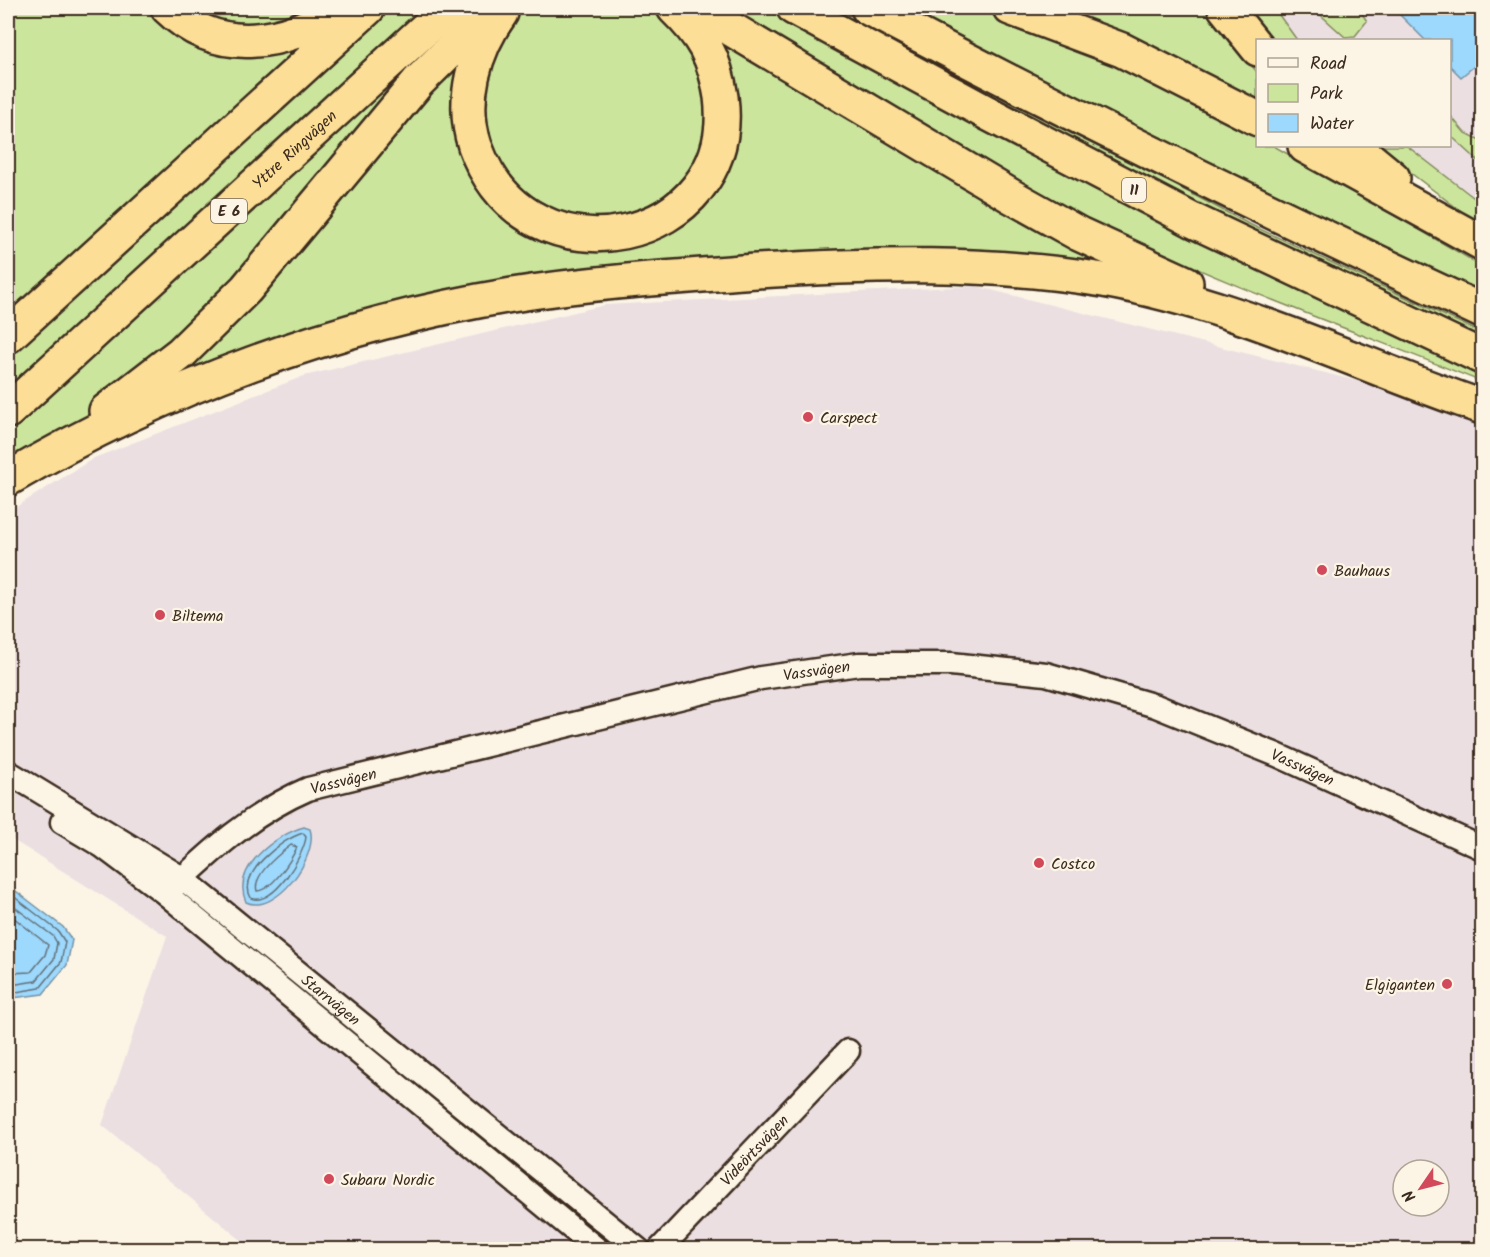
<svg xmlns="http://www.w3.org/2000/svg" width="1490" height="1257" font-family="Kalam,sans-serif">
  <rect width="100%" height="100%" fill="#fcf5e5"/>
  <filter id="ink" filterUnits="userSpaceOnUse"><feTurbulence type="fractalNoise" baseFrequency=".0167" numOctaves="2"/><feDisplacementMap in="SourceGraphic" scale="12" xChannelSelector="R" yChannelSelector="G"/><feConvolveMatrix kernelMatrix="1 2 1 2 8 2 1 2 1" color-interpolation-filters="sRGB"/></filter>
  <g filter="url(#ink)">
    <path fill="#ebdfe2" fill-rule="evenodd" d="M 1274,8 L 1482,8 L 1482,204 L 1407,146 L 1450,146 L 1450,40 L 1297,40 Z
      M 975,286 L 1482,412 L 1482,1249 L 252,1249 L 102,1125 L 167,936 L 8,837 L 8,512 L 94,458 L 304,376 L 605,305 ZM 1403,1170 L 1439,1170 L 1439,1206 L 1403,1206 Z"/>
    <path fill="#cbe69c" stroke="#83885d" stroke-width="1.5" d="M 8,8 L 156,8 L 160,12 L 313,38 L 8,314 Z
      M 182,8 L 326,8 L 305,20 L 224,28 Z
      M 389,8 L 431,8 L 8,394 L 8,352 Z
      M 517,8 L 660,8 L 706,67 L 704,157 L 665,204 L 586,226 L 508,190 L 478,113 L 498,34 Z
      M 730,8 L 763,8 L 1069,174 L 1482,372 L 1482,382 C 1352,330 1215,282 1089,219 C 966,157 849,78 730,8 Z
      M 803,8 L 839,8 L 1247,223 L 1482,333 L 1482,352 Z
      M 898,8 L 981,8 L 1064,40 L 1257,137 L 1258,146 L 1274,146 L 1482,266 L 1482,301 Z
      M 1045,8 L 1203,8 L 1257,72 L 1257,110 Z
      M 1245,8 L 1274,8 L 1297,40 L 1271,40 Z
      M 1313,8 L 1358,8 L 1367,21 L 1355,36 L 1345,37 Z
      M 691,14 L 1146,274 L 663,270 L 168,391 L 179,364 L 482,27 L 463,137 L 576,242 L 717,172 Z
      M 400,74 L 410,80 L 241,283 L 118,393 L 80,422 L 8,469 L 8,432 Z
      M 1450,115 L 1464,132 L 1482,141 L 1482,164 L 1450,135 Z
      M 1375,146 L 1407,146 L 1482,204 L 1482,227 Z"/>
    <path fill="#9dd8fd" stroke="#7692a4" stroke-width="1.5" d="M 1393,8 L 1482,8 L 1482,64 L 1478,63 L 1461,77 L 1450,66 L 1450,40 L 1425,40 Z
      M 304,827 L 310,829 C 319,856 276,916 246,902 C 231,868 275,835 304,827 Z
      M 8,885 L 63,927 L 72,940 L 67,965 L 43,994 L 13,998 L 8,994 Z"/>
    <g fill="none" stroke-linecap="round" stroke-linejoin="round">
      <path stroke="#627077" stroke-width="1.5" d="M 303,833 L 306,837 C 304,855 273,908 251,898 C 237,873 282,839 303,833 Z
        M 291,845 L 297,847 C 291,861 272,890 257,891 C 252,875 279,854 291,845 Z
        M 8,892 L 58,931 L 65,942 L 61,962 L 40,988 L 16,992 L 8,990
        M 8,902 L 53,936 L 57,943 L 54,959 L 36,981 L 17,984 L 8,982
        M 8,913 L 48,945 L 45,955 L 31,972 L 8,973"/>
      <g stroke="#3b2a1e" stroke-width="27">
        <g id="minor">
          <path id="s1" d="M 8,772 L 182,878 L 639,1250"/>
          <path d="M 62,822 L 102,846 L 166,894 L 598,1250"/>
          <path id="s2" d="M 166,894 C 210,852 252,813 308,789 L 761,678 L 859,664 L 951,664 L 1046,674 L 1156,706 L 1277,755 L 1482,848"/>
          <path id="s3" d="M 659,1250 L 848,1051"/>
        </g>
      </g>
      <g stroke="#3b2a1e" stroke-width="38">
        <g id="highway">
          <path d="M 168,8 C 218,57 287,45 339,8"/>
          <path d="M 696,8 L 1011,196 L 1079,234 L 1186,283"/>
          <path d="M 794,8 L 991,115 L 1192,220 L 1482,357"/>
          <path d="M 868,8 C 1070,115 1275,215 1482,311"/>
          <path d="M 1010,8 L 1122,50 L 1258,119"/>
          <path d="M 1225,8 L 1258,49"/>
          <path d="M 501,13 C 474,50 460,101 475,146 C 527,292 740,245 721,97 C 715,57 702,35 674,8"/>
          <path d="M 1305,146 L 1482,243"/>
          <path d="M 1354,146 L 1393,178"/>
          <path d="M 8,336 L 368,8"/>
          <path id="s4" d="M 8,411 L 448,8"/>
          <path d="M 106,411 L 181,353 L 246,289 L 418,82 L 493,8"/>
          <path d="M 8,479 C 162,388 335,324 512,295 C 593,282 675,277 757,271 C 873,264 988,261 1103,280 C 1235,303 1356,364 1482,407"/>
        </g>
      </g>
      <use href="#minor" stroke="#fcf5e5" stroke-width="22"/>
      <use href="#highway" stroke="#fcde96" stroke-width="33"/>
    </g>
  </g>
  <g fill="#d1495b" stroke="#fcf5e5" stroke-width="2">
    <circle cx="808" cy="417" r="6"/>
    <circle cx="1322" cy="570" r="6"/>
    <circle cx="160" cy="615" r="6"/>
    <circle cx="1039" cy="863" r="6"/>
    <circle cx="1447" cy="984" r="6"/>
    <circle cx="329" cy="1179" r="6"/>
  </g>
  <g text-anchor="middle" stroke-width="4.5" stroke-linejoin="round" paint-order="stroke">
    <g fill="#fcf5e5" stroke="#75675a" stroke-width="1.5">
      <rect x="1122" y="178" width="24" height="24" rx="4.5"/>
      <rect x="211" y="199" width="36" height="24" rx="4.5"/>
    </g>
    <g font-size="15" font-weight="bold" fill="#3b2a1e">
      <text x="1134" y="195">11</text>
      <text x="229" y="216">E 6</text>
    </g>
    <g font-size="16" fill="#3b2a1e" stroke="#fcf5e5">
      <text dy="6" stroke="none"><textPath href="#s4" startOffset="388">Yttre Ringvägen</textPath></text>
      <text dy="6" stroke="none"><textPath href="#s2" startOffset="700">Vassvägen</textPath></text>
      <text dy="6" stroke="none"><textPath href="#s2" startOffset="1204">Vassvägen</textPath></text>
      <text dy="6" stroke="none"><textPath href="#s2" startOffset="214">Vassvägen</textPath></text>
      <text dy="6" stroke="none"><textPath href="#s1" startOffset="396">Starrvägen</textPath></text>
      <text dy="6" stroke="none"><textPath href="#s3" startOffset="138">Videörtsvägen</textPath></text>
    </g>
    <g font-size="16" fill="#3b2a1e" stroke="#fcf5e5" text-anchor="start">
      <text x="820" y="423">Carspect</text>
      <text x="1334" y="576">Bauhaus</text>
      <text x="172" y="621">Biltema</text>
      <text x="1051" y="869">Costco</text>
      <text x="1435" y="990" text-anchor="end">Elgiganten</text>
      <text x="341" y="1185">Subaru Nordic</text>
    </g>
  </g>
  <rect width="1490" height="1257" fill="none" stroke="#fcf5e5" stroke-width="30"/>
  <rect x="15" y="15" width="1460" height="1227" fill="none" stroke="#3b2a1e" stroke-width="2" filter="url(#ink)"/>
  <rect x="1256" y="39" width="195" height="108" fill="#fcf5e5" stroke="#afa495" stroke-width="1.5"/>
  <rect x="1268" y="58" width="30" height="9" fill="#fcf5e5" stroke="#afa495" stroke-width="1.5"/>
  <text x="1310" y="69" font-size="18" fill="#3b2a1e">Road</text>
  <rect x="1268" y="84" width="30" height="18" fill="#cbe69c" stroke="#afa495" stroke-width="1.5"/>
  <text x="1310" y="99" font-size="18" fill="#3b2a1e">Park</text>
  <rect x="1268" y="114" width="30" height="18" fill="#9dd8fd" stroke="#afa495" stroke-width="1.5"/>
  <text x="1310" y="129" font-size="18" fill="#3b2a1e">Water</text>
  <g transform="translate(1421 1188) rotate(235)"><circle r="28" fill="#fcf5e5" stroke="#afa495" stroke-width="1.5"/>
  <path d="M0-4.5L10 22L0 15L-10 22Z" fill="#d1495b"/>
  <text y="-9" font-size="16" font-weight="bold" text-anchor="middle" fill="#3b2a1e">N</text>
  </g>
</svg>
